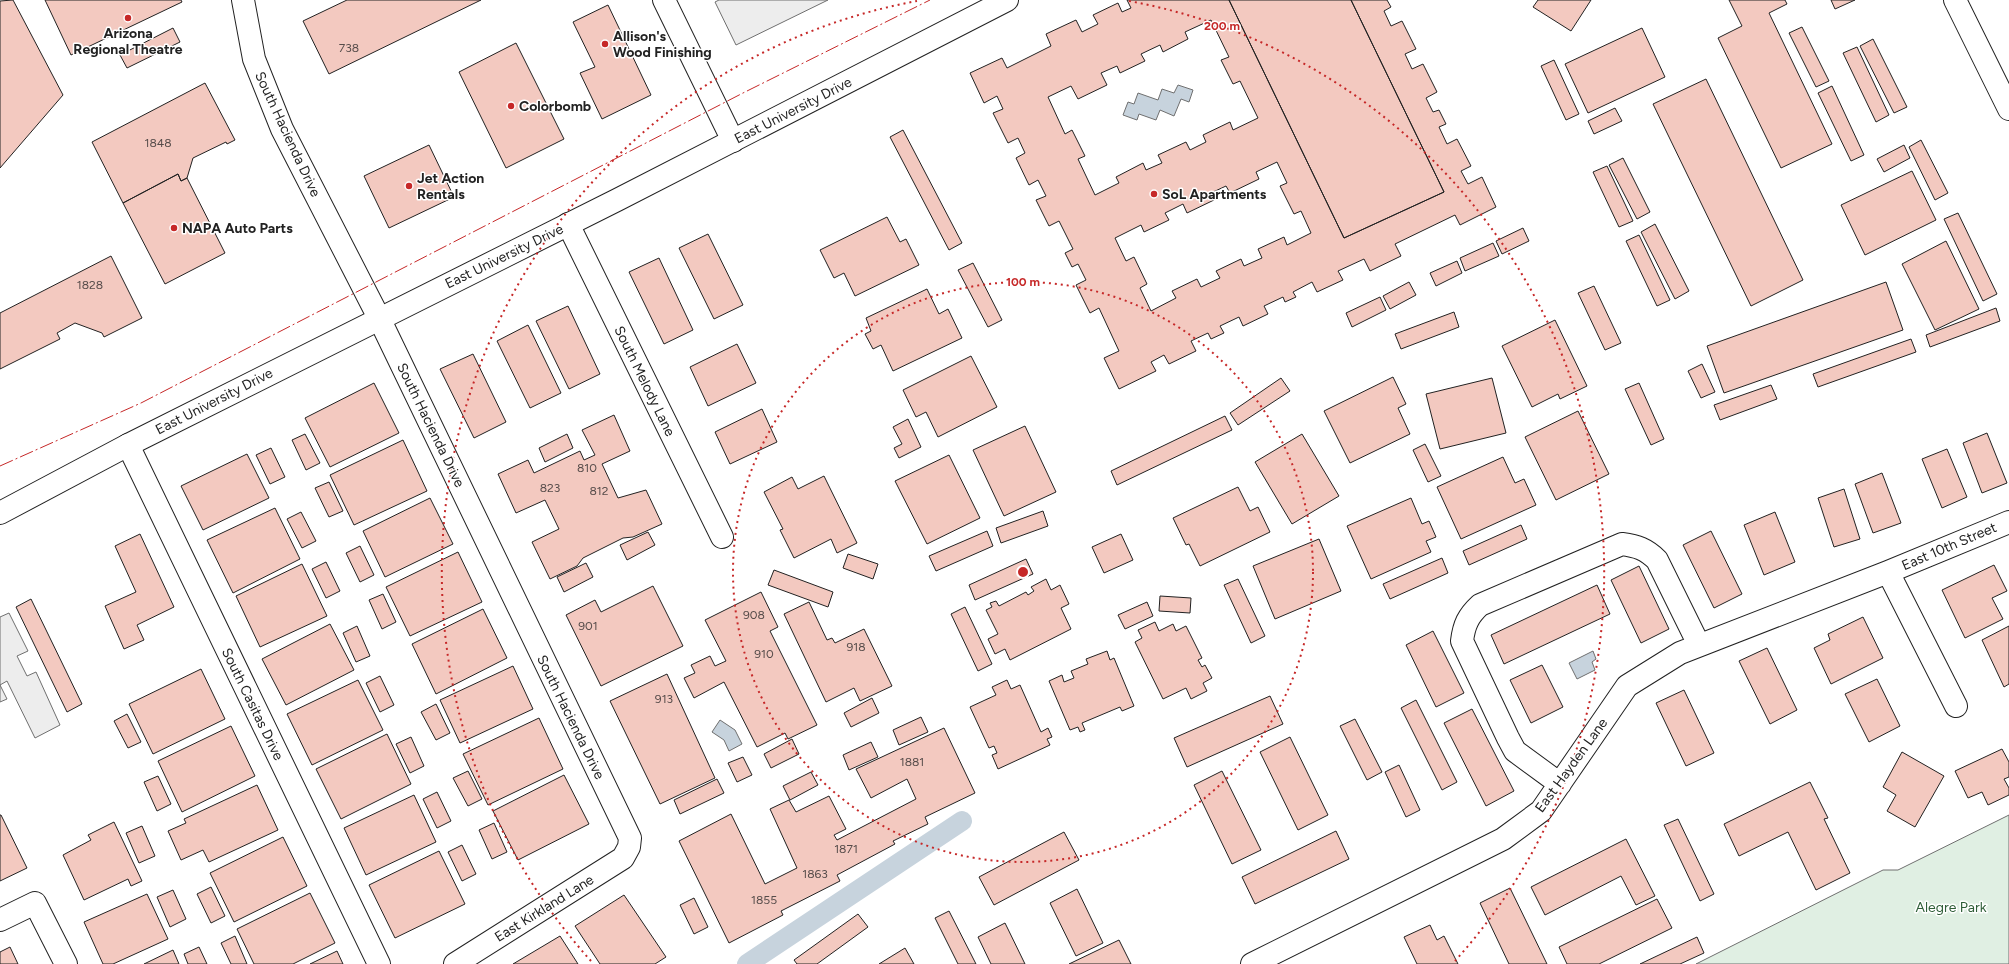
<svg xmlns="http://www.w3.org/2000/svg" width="2009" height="964" font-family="Figtree,sans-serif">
  <rect width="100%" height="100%" fill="#fff"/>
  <path fill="#e0efe3" stroke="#6f6f6f" d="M 2009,815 L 2009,964 L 1696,964 L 1883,870 L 1898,870 Z"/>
  <path fill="#ededed" stroke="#6f6f6f" d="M 719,0 L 828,0 L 736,45 L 715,2 Z
    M 9,613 L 28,651 L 17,656 L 27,676 L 36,672 L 60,725 L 35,738 L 7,681 L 0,685 L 7,699 L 0,702 L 0,617 Z"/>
  <path fill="#c7d3dd" stroke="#6f6f6f" d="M 1178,85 L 1193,90 L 1189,102 L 1181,99 L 1174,116 L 1160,110 L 1156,120 L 1139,114 L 1137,120 L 1123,115 L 1128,102 L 1134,104 L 1138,93 L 1158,100 L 1162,89 L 1174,93 Z
    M 1593,651 L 1596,659 L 1592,662 L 1595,670 L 1577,679 L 1569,663 Z
    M 720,720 L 735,730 L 742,744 L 729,751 L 724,740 L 712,732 Z"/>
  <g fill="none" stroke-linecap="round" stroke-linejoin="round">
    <path stroke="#c7d3dd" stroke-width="20" d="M 747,964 L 962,821"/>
  </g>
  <path fill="#f3c9c0" stroke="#222" fill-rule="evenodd" d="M 13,0 L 63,95 L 0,168 L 0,1 Z
    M 45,0 L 181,0 L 182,2 L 71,55 Z
    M 347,0 L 481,0 L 329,74 L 303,21 Z
    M 1127,0 L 1229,0 L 1344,238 L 1444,192 L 1351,0 L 1387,0 L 1391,7 L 1384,11 L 1391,26 L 1402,21 L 1416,49 L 1405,54 L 1412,69 L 1423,64 L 1437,92 L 1426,98 L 1433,112 L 1439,110 L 1446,124 L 1439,127 L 1447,144 L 1457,139 L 1471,166 L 1461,171 L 1468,184 L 1482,177 L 1496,207 L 1460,225 L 1455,215 L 1395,244 L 1401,256 L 1370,271 L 1364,259 L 1338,271 L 1343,280 L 1317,292 L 1312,282 L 1293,292 L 1296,297 L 1285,302 L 1283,297 L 1264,306 L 1268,314 L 1243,326 L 1239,317 L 1220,326 L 1224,333 L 1211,339 L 1208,333 L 1191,341 L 1196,351 L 1169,364 L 1164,355 L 1151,362 L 1156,371 L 1119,389 L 1104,358 L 1119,351 L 1099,308 L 1090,313 L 1076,285 L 1086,280 L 1078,264 L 1072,267 L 1065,253 L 1073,249 L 1059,221 L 1049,226 L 1036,200 L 1046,196 L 1038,180 L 1029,185 L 1016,158 L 1025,153 L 1018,138 L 1008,143 L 993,113 L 1003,109 L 997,96 L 984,103 L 970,73 L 1002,58 L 1007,68 L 1051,46 L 1046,34 L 1076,20 L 1082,32 L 1098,24 L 1093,15 L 1118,3 L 1122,12 L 1131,8 ZM 1211,20 L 1229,57 L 1221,60 L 1233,84 L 1240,81 L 1258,118 L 1233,130 L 1230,122 L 1203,135 L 1206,142 L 1190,150 L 1186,142 L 1158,155 L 1162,163 L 1146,170 L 1143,163 L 1116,177 L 1119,183 L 1095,195 L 1078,159 L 1085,156 L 1072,130 L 1065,134 L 1048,97 L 1071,86 L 1078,99 L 1107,85 L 1101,73 L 1117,66 L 1120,73 L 1145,61 L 1141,54 L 1160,45 L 1163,52 L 1188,39 L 1185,32 ZM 1277,162 L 1287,183 L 1280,186 L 1294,214 L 1301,211 L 1311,233 L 1287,245 L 1284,237 L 1258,249 L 1262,258 L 1244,266 L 1241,259 L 1216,271 L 1220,278 L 1201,287 L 1197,279 L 1172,291 L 1176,298 L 1151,311 L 1140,288 L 1147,284 L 1134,257 L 1126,261 L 1115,238 L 1141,225 L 1144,232 L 1169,220 L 1165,213 L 1183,204 L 1187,213 L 1214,200 L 1211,193 L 1226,186 L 1230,193 L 1259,179 L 1256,172 Z
    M 1229,0 L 1351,0 L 1444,192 L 1344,238 Z
    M 1538,0 L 1591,0 L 1571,31 L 1533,7 Z
    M 1729,0 L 1785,0 L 1787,4 L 1769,13 L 1832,144 L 1781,168 L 1718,38 L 1742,26 Z
    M 1831,0 L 1855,0 L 1835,9 Z
    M 608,5 L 651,95 L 602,119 L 580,73 L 595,67 L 573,22 Z
    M 1802,27 L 1829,81 L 1816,87 L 1789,33 Z
    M 173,28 L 180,42 L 127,68 L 120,55 Z
    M 1642,28 L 1665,77 L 1588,113 L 1565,64 Z
    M 1873,39 L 1907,107 L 1894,113 L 1860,46 Z
    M 516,43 L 564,139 L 506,168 L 459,72 Z
    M 1857,47 L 1889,115 L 1876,122 L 1843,53 Z
    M 1554,60 L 1579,114 L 1566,120 L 1541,66 Z
    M 1706,79 L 1803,280 L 1751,306 L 1653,104 Z
    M 205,83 L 235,140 L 227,144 L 226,142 L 193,158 L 187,178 L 181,181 L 178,174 L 123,203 L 92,142 Z
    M 1832,86 L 1864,155 L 1851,161 L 1818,93 Z
    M 1615,108 L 1622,121 L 1594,134 L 1588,121 Z
    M 903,130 L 962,243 L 949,250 L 890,137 Z
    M 1921,140 L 1948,193 L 1935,200 L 1909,147 Z
    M 429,145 L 454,197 L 389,228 L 364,176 Z
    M 1904,145 L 1910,158 L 1884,172 L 1877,159 Z
    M 1623,158 L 1650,212 L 1637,219 L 1609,165 Z
    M 1607,166 L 1633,221 L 1619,227 L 1593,172 Z
    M 1912,171 L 1936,220 L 1865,255 L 1841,205 Z
    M 178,174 L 181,181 L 187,178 L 225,253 L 165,284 L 123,203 Z
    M 1958,213 L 1997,294 L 1983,301 L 1944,219 Z
    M 887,217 L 900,242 L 906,239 L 919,265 L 855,296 L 844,273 L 834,278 L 820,250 Z
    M 1655,224 L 1689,291 L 1675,299 L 1641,232 Z
    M 1523,228 L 1529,241 L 1502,254 L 1496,241 Z
    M 708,234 L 743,305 L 714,319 L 679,248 Z
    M 1639,235 L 1670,300 L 1657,306 L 1626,241 Z
    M 1946,241 L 1979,309 L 1935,330 L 1902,264 Z
    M 1493,243 L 1499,256 L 1465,271 L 1460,258 Z
    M 111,256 L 142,318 L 104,337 L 102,333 L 75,323 L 57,333 L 60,339 L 0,369 L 0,313 Z
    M 659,258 L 693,330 L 664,344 L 629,272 Z
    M 1457,261 L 1462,273 L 1436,286 L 1430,273 Z
    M 973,263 L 1002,320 L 988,327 L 958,270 Z
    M 1409,282 L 1416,295 L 1390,309 L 1383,296 Z
    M 1886,282 L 1903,330 L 1724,393 L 1707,346 Z
    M 1594,286 L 1621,343 L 1605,350 L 1578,293 Z
    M 927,289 L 939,314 L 948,309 L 962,338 L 893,371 L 881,345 L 873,349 L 865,334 L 871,331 L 866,318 Z
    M 1380,297 L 1386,310 L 1352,327 L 1346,313 Z
    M 568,306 L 600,374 L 569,389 L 536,321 Z
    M 1996,308 L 2000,321 L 1930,347 L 1926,335 Z
    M 1454,312 L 1459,327 L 1401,349 L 1395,334 Z
    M 1555,320 L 1587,386 L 1560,399 L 1558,394 L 1532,407 L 1502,346 Z
    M 528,325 L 561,393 L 530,408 L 497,341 Z
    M 1911,339 L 1916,352 L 1818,387 L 1813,374 Z
    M 737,344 L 756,383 L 708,406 L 690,367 Z
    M 473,354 L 506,422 L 474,438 L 440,369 Z
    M 971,356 L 997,407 L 938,437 L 926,412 L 916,417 L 903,390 Z
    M 1702,364 L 1715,392 L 1701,398 L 1688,371 Z
    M 1393,377 L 1406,404 L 1398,408 L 1410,434 L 1350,463 L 1324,411 Z
    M 1281,378 L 1290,391 L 1238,425 L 1230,413 Z
    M 1492,378 L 1506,433 L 1440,449 L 1426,394 Z
    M 374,383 L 399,433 L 330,467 L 305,418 Z
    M 1639,383 L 1664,439 L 1651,445 L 1625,389 Z
    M 1771,385 L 1777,399 L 1720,420 L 1714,405 Z
    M 762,409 L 777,442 L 730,464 L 715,432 Z
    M 1578,411 L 1609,474 L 1556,500 L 1525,437 Z
    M 614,415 L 630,451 L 602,464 L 618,498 L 646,490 L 662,524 L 633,537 L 623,538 L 583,558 L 577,566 L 550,579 L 532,542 L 559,529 L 545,500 L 516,513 L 498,474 L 528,460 L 534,473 L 580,451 L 584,460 L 595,455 L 582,430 Z
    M 1225,416 L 1232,430 L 1117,485 L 1111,471 Z
    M 908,419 L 921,447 L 899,458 L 894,448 L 902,444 L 893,427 Z
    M 1025,426 L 1056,492 L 1004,516 L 973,450 Z
    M 1987,433 L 2007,483 L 1982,493 L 1963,443 Z
    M 305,434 L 320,463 L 306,470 L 292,440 Z
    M 567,434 L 573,448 L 545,462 L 539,448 Z
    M 1302,434 L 1339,496 L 1292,524 L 1255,462 Z
    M 403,440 L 427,491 L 354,525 L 330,475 Z
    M 1425,444 L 1441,476 L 1428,482 L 1413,450 Z
    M 271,448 L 285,477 L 270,484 L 256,455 Z
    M 1947,449 L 1967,497 L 1942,508 L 1922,459 Z
    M 247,454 L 269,498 L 203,530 L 181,486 Z
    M 949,455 L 980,518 L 927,544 L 895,481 Z
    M 1503,457 L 1515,483 L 1524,479 L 1536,505 L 1461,539 L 1437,487 Z
    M 1882,473 L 1901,523 L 1873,533 L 1855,484 Z
    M 824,476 L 857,543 L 837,553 L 831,539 L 794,558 L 780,530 L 783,529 L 764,492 L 792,477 L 798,489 Z
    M 329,482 L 343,511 L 329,517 L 315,488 Z
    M 1238,487 L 1250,511 L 1258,507 L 1270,532 L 1200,566 L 1189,544 L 1186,545 L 1173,518 Z
    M 1844,489 L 1860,539 L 1834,547 L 1818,498 Z
    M 430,498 L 453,544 L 385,577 L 363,531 Z
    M 1411,498 L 1422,524 L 1429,521 L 1436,537 L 1426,541 L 1431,552 L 1371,579 L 1347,526 Z
    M 275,508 L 300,559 L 233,593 L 207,540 Z
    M 1043,511 L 1048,526 L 1001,543 L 996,528 Z
    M 301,512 L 316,541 L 302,548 L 287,519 Z
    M 1775,512 L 1795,562 L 1764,575 L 1744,525 Z
    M 1521,525 L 1527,539 L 1469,565 L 1463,551 Z
    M 987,531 L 993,546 L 936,571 L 929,556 Z
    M 1711,531 L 1742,594 L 1714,608 L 1683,545 Z
    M 648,532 L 655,545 L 627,560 L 620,545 Z
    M 140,534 L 174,607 L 137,625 L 144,640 L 124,649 L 105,606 L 136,592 L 115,546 Z
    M 1121,534 L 1133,560 L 1104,573 L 1092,547 Z
    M 1319,539 L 1341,591 L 1275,619 L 1253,566 Z
    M 360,546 L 374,575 L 360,582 L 346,553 Z
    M 458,552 L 482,602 L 410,636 L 386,587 Z
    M 848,554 L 878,564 L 873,579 L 843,568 Z
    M 1442,558 L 1448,573 L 1390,599 L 1383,584 Z
    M 1026,559 L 1033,574 L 975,600 L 969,585 Z
    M 326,562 L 340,591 L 326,598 L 312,569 Z
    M 586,563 L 593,577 L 564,592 L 557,577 Z
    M 302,564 L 327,616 L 260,647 L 236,596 Z
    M 1994,565 L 2007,591 L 1992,598 L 2003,619 L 1965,638 L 1942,590 Z
    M 1639,566 L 1669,629 L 1641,643 L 1611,580 Z
    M 774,570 L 833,592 L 828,607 L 768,585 Z
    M 1046,579 L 1051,590 L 1060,585 L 1069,604 L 1061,608 L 1071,629 L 1010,660 L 1005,649 L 995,654 L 988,639 L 998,634 L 986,610 L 992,607 L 990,603 L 996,601 L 999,606 L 1026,592 L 1028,595 L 1034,591 L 1031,587 Z
    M 1238,579 L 1265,636 L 1251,643 L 1224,585 Z
    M 1597,585 L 1610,614 L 1504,664 L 1491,635 Z
    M 653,586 L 683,646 L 601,686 L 566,615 L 595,600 L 601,612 Z
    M 761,592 L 778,627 L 770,631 L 817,725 L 788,739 L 785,733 L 757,747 L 724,682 L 694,698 L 684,678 L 695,673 L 691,665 L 710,656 L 715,666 L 726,661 L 705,620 Z
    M 383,594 L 396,622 L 382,629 L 369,600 Z
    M 1160,596 L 1191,598 L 1190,613 L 1159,611 Z
    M 31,599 L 82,704 L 67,712 L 16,607 Z
    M 809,602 L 827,640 L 832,638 L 835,643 L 864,629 L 892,686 L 860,701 L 854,688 L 826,702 L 784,614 Z
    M 1147,602 L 1153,616 L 1125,629 L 1118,615 Z
    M 965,607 L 992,664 L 978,671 L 951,614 Z
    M 483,609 L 507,658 L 436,694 L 412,644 Z
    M 1863,617 L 1883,658 L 1831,684 L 1814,648 L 1830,640 L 1828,634 Z
    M 1155,622 L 1159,631 L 1173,624 L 1176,631 L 1186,626 L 1202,658 L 1198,660 L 1202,667 L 1205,665 L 1212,678 L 1203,683 L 1207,691 L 1191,699 L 1186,688 L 1163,699 L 1135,642 L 1142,638 L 1138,630 Z
    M 330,624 L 354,670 L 286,705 L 262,659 Z
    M 357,626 L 370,656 L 356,662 L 343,633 Z
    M 2009,626 L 2009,684 L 2004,687 L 1982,640 Z
    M 1433,631 L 1464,693 L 1436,707 L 1406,645 Z
    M 1767,648 L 1797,710 L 1770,724 L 1739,661 Z
    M 1107,651 L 1110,660 L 1114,658 L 1134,706 L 1122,711 L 1120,707 L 1082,723 L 1085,730 L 1080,732 L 1078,727 L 1070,730 L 1049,681 L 1062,675 L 1064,682 L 1074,678 L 1071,671 L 1088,664 L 1086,659 Z
    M 1542,665 L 1563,707 L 1531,723 L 1510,680 Z
    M 513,666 L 533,709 L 460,743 L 440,700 Z
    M 201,669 L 225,719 L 153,754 L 129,704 Z
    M 667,674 L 715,778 L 660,804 L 610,701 Z
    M 380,676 L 394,705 L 380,712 L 366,683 Z
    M 1877,679 L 1900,726 L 1869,742 L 1845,694 Z
    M 358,680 L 383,730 L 312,765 L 287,714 Z
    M 1007,680 L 1011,689 L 1020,685 L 1041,732 L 1048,728 L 1052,737 L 1047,739 L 1050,745 L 998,769 L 992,755 L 997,753 L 994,746 L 989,748 L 970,707 L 996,695 L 992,687 Z
    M 1684,690 L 1714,753 L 1686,766 L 1656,703 Z
    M 1270,696 L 1283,724 L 1187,767 L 1174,738 Z
    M 872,698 L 879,713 L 851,727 L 844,713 Z
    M 1416,700 L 1457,782 L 1442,790 L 1401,708 Z
    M 436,704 L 450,733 L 436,740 L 421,712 Z
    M 1472,709 L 1514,791 L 1486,806 L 1444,723 Z
    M 127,714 L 141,742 L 128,748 L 114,721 Z
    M 921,717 L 928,732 L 899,745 L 893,730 Z
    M 539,718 L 563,769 L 488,805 L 463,754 Z
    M 1355,719 L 1382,772 L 1367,780 L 1340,726 Z
    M 231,726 L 255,776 L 182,812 L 158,761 Z
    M 944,728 L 975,793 L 925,817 L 928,824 L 893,841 L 895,844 L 837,875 L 840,881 L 781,911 L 783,915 L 729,943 L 679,841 L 731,814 L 765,884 L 797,868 L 770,809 L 789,800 L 796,812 L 829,796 L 846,829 L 834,835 L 837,840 L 916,799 L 907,779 L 871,798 L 856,769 Z
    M 387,734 L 411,784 L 341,819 L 316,769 Z
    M 411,737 L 424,766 L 410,773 L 396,744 Z
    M 1290,737 L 1328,815 L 1298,830 L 1260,752 Z
    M 792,739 L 799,754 L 771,768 L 764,754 Z
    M 871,742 L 878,757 L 849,770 L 843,755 Z
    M 2002,749 L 2009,762 L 2009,777 L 2004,779 L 2009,788 L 2009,795 L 1988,805 L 1982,792 L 1968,798 L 1955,771 Z
    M 1902,752 L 1944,776 L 1915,827 L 1887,811 L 1896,795 L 1883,787 Z
    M 743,757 L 752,775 L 737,782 L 728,763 Z
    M 1399,765 L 1420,810 L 1406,817 L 1385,772 Z
    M 468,771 L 482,799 L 468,806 L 453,778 Z
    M 1222,771 L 1261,850 L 1232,864 L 1194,785 Z
    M 811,772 L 818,785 L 790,800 L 783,786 Z
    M 564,775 L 589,824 L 518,860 L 493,811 Z
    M 158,776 L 171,804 L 157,811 L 144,782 Z
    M 717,779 L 724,793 L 680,814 L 674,800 Z
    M 1810,782 L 1828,818 L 1824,819 L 1850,873 L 1816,890 L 1788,832 L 1739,856 L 1724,824 Z
    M 257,785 L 278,830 L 209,862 L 203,850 L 181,860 L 168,831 L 186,823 L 184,819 Z
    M 437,792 L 451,821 L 437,828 L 423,799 Z
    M 414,795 L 436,842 L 366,875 L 344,828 Z
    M 0,815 L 1,815 L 27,868 L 0,881 Z
    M 1678,819 L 1714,894 L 1700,901 L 1664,825 Z
    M 114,822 L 142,881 L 131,886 L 128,879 L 84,900 L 63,855 L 91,840 L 88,835 Z
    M 494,823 L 507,852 L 492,859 L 479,830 Z
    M 142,826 L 155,856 L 139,863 L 126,833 Z
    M 1336,831 L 1349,859 L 1255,904 L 1242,877 Z
    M 1064,832 L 1079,860 L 994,905 L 979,877 Z
    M 283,837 L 307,886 L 234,922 L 210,873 Z
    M 1626,839 L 1655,896 L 1636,905 L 1621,876 L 1545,915 L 1531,887 Z
    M 462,845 L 476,874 L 462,881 L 448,852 Z
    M 439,851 L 465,904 L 395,938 L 369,885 Z
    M 211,887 L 225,916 L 211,923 L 197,894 Z
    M 1510,888 L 1547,964 L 1509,964 L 1480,903 Z
    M 1077,889 L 1103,943 L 1076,956 L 1050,903 Z
    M 173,890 L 186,919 L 170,927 L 157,897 Z
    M 310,893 L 335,943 L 293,964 L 254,964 L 237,929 Z
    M 147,894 L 168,939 L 113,964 L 103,964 L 84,922 Z
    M 624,895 L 666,957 L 655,964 L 600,964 L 575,926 Z
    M 694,898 L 708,927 L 694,934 L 680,905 Z
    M 1657,899 L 1672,928 L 1599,964 L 1567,964 L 1559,947 Z
    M 949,911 L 976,964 L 958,964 L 935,918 Z
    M 858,914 L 868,927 L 817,964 L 797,964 L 794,960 Z
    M 1005,923 L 1025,964 L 991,964 L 978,937 Z
    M 1430,925 L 1437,940 L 1444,936 L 1458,964 L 1417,964 L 1404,937 Z
    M 235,936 L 247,964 L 231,964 L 221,943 Z
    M 560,936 L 578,964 L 513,964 Z
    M 1697,937 L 1704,953 L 1680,964 L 1640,964 Z
    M 1119,940 L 1131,964 L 1069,964 Z
    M 10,947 L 18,964 L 0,964 L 0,952 Z
    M 199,947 L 207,964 L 188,964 L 184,954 Z
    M 905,948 L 914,964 L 879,964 Z
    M 173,950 L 179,964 L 144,964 Z
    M 337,951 L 343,964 L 310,964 Z"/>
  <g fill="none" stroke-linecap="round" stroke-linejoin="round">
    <g stroke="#222" stroke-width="24">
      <path id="minor" d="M 243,0 L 254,59 L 282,129 L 379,318 L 630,838 L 629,847 L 623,858 L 455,964
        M 664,0 L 733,141
        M 1955,0 L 2009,109
        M 568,224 L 722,537
        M 128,445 L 379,964
        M 1888,572 L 1956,706
        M 1560,784 L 1515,751 L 1508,738 L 1462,641 C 1464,625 1468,616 1480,605 L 1622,544 C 1637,546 1646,549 1657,560 L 1699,645
        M 0,920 L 35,903 L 66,964
        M 1252,964 L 1503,839 L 1541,811 L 1627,686 L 1680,653 L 1888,572 L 2009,522"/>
    </g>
    <g stroke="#222" stroke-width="24">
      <path id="major" d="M 0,513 L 128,445 L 617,200 L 1007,0"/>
    </g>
    <use href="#minor" stroke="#fff" stroke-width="22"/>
    <use href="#major" stroke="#fff" stroke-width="22"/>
    <path stroke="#c62828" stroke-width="1" stroke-dasharray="14 3 2 3" stroke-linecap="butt" d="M 0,466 L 141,403 L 743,93 L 930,0"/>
  </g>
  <g fill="none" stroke="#c62828" stroke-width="2" stroke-dasharray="2 4">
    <circle cx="1023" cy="572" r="290"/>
    <path d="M591 961A581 581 0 0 1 917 1M1129 1A581 581 0 0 1 1455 961"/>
  </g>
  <g fill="#c62828" stroke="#fff" stroke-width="1.5">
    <circle cx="128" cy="18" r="4"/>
    <circle cx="605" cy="44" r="4"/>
    <circle cx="511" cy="106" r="4"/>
    <circle cx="409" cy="186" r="4"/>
    <circle cx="1154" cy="194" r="4"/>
    <circle cx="174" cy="228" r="4"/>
  </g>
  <g text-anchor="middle" stroke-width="3" stroke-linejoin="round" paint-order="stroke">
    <g font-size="12" fill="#564c4a">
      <text x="349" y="52">738</text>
      <text x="158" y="147">1848</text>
      <text x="90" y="289">1828</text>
      <text x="587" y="472">810</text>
      <text x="550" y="492">823</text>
      <text x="599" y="495">812</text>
      <text x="754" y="619">908</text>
      <text x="588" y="630">901</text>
      <text x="856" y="651">918</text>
      <text x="764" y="658">910</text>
      <text x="664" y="703">913</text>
      <text x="912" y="766">1881</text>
      <text x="846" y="853">1871</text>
      <text x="815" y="878">1863</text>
      <text x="764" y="904">1855</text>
    </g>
    <g font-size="14" font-weight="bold" fill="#222" stroke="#fff" text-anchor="start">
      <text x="128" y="38" text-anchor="middle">Arizona<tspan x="128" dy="16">Regional Theatre</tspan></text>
      <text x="613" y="41">Allison's<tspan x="613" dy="16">Wood Finishing</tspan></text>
      <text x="519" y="111">Colorbomb</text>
      <text x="417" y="183">Jet Action<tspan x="417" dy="16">Rentals</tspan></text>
      <text x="1162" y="199">SoL Apartments</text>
      <text x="182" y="233">NAPA Auto Parts</text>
    </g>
    <g font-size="14" fill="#222" stroke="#fff">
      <text transform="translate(793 110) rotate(-27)" y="5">East University Drive</text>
      <text transform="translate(288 134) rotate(65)" y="5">South Hacienda Drive</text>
      <text transform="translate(504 256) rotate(-26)" y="5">East University Drive</text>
      <text transform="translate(645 381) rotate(64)" y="5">South Melody Lane</text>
      <text transform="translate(214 401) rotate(-27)" y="5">East University Drive</text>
      <text transform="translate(431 425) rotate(64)" y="5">South Hacienda Drive</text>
      <text transform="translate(1949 546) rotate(-23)" y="5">East 10th Street</text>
      <text transform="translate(253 704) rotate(64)" y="5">South Casitas Drive</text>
      <text transform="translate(571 717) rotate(64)" y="5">South Hacienda Drive</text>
      <text transform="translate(1571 765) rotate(-54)" y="5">East Hayden Lane</text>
      <text transform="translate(544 908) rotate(-32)" y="5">East Kirkland Lane</text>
    </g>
    <g font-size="14" fill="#2f5e38" stroke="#fff">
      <text x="1951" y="912">Alegre Park</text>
    </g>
  </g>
  <circle cx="1023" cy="572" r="6" fill="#c62828" stroke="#fff" stroke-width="2"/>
  <g font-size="12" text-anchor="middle" font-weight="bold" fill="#c62828" stroke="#fff" stroke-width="3" stroke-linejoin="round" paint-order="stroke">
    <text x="1222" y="30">200 m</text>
    <text x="1023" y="286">100 m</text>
  </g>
</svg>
